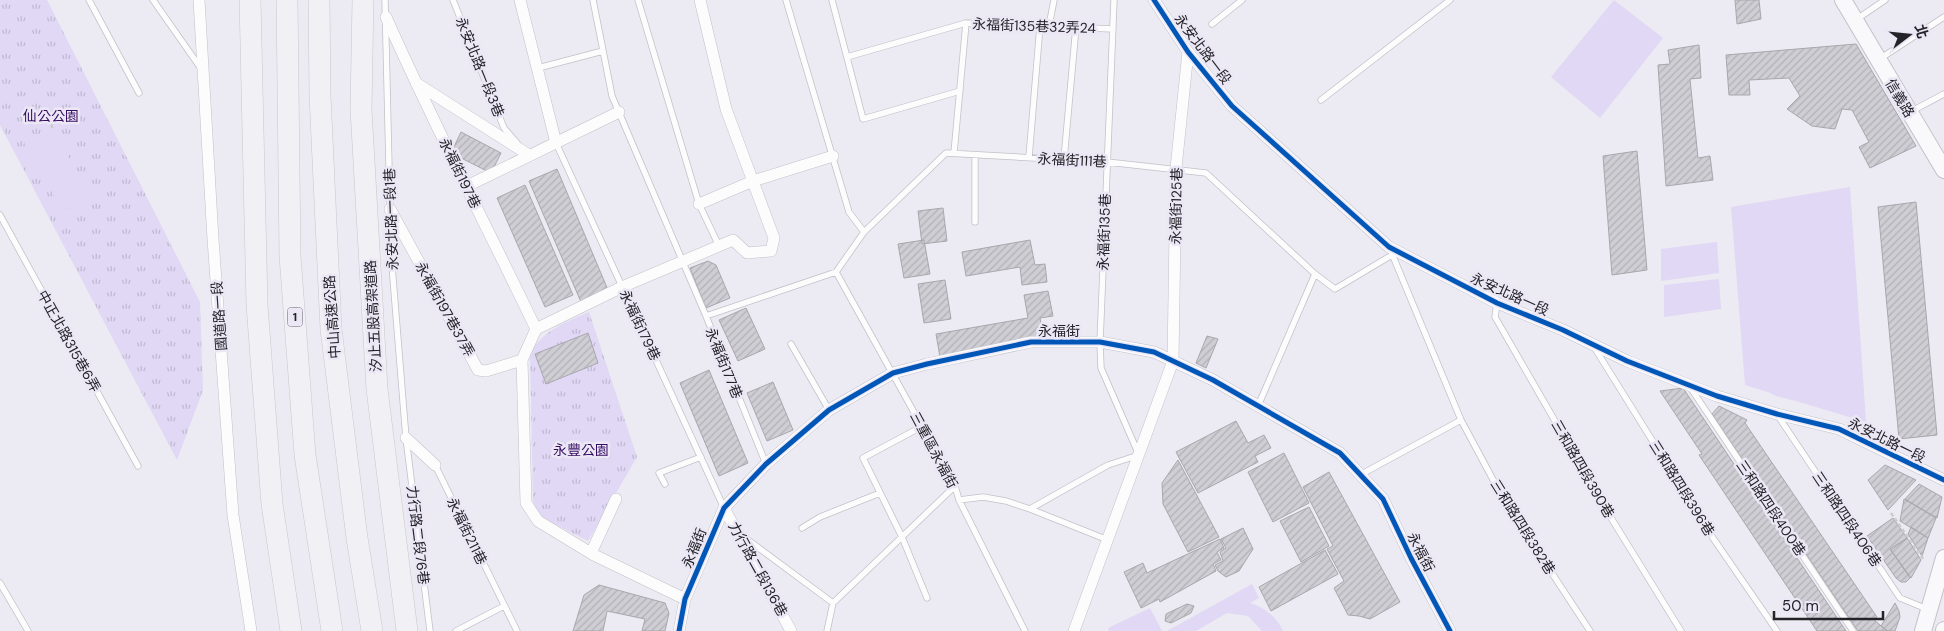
<svg xmlns="http://www.w3.org/2000/svg" width="1944" height="631" font-family="'DM Sans','Noto Sans TC',sans-serif">
  <defs>
    <pattern id="grass-tufts" width="24" height="20" patternUnits="userSpaceOnUse" patternTransform="scale(1.25)"><rect width="24" height="20" fill="#e0d8f4"/><path d="M3 7l-1-3M5 7V3M7 7l1-3M15 17l-1-3M17 17v-4M19 17l1-3" fill="none" stroke="#c0b9d1"/></pattern>
    <pattern id="building-hatch" width="6" height="6" patternUnits="userSpaceOnUse" patternTransform="scale(1.25)"><rect width="6" height="6" fill="#cfced4"/><path d="M-1 1l2-2M0 6l6-6M5 7l2-2" fill="none" stroke="#b2b1b6"/></pattern>
  </defs>
  <rect width="100%" height="100%" fill="#eceaf2"/>
  <path fill="url(#grass-tufts)" d="M 0,0 L 47,0 L 200,302 L 203,390 L 177,460 L 0,125 Z
    M 589,312 L 637,457 L 588,541 L 539,516 L 533,500 L 530,353 C 544,330 565,322 589,312 Z"/>
  <path fill="#e0d8f4" d="M 1614,0 L 1663,38 L 1600,118 L 1551,77 Z
    M 52,128 L 91,196 L 63,212 L 24,143 Z
    M 1850,187 L 1866,422 L 1796,401 L 1776,396 L 1768,392 L 1745,385 L 1731,207 Z
    M 1717,242 L 1719,273 L 1661,281 L 1661,249 Z
    M 1719,279 L 1721,309 L 1664,317 L 1664,285 Z
    M 1252,584 L 1259,598 L 1250,603 C 1264,607 1278,618 1283,631 L 1262,631 L 1248,616 L 1227,613 L 1196,631 L 1167,631 Z
    M 1150,608 L 1162,631 L 1109,631 L 1108,628 Z"/>
  <path fill="url(#building-hatch)" stroke="#a9a7ad" d="M 1735,0 L 1759,0 L 1761,19 L 1737,24 Z
    M 1856,44 L 1916,146 L 1870,168 L 1859,147 L 1869,142 L 1852,110 L 1842,109 L 1835,129 L 1812,126 L 1787,109 L 1800,96 L 1789,78 L 1749,80 L 1750,95 L 1729,95 L 1726,55 Z
    M 1699,45 L 1701,78 L 1690,79 L 1698,158 L 1710,156 L 1713,180 L 1666,186 L 1658,65 L 1670,64 L 1668,50 Z
    M 461,132 L 501,153 L 491,173 L 451,153 Z
    M 1637,151 L 1647,270 L 1612,275 L 1603,156 Z
    M 557,169 L 608,290 L 581,302 L 529,181 Z
    M 525,185 L 573,295 L 545,307 L 497,198 Z
    M 1916,202 L 1937,435 L 1899,439 L 1878,207 Z
    M 943,208 L 947,241 L 922,244 L 918,211 Z
    M 924,240 L 930,274 L 904,278 L 898,244 Z
    M 1030,240 L 1035,265 L 1045,264 L 1047,282 L 1022,285 L 1020,267 L 966,276 L 962,252 Z
    M 708,261 L 716,265 L 730,298 L 706,308 L 690,268 Z
    M 945,280 L 951,319 L 924,323 L 918,284 Z
    M 1048,291 L 1053,316 L 1040,318 L 1044,340 L 940,357 L 936,334 L 1028,318 L 1024,295 Z
    M 746,308 L 765,349 L 738,361 L 719,320 Z
    M 588,333 L 598,363 L 546,384 L 535,354 Z
    M 1207,336 L 1218,339 L 1206,368 L 1196,363 Z
    M 709,370 L 748,463 L 719,476 L 680,383 Z
    M 773,382 L 793,430 L 767,441 L 747,393 Z
    M 1683,388 L 1846,631 L 1817,631 L 1699,455 L 1702,454 L 1660,391 Z
    M 1719,406 L 1747,420 L 1745,423 L 1877,617 L 1873,619 L 1887,631 L 1858,631 L 1712,414 Z
    M 1236,421 L 1248,443 L 1264,435 L 1271,448 L 1255,456 L 1258,462 L 1198,493 L 1176,452 Z
    M 1284,453 L 1309,503 L 1273,522 L 1248,472 Z
    M 1178,460 L 1219,537 L 1188,552 L 1163,504 L 1162,483 Z
    M 1885,465 L 1916,480 L 1888,510 L 1868,480 Z
    M 1329,472 L 1400,602 L 1370,619 L 1359,616 L 1348,615 L 1334,588 L 1344,581 L 1327,549 L 1333,546 L 1303,487 Z
    M 1919,484 L 1942,497 L 1937,518 L 1905,499 Z
    M 1904,499 L 1936,518 L 1928,538 L 1900,521 Z
    M 1309,507 L 1329,546 L 1301,562 L 1280,521 Z
    M 1893,518 L 1907,538 L 1890,549 L 1910,578 L 1906,582 L 1901,582 L 1896,578 L 1867,536 Z
    M 1911,527 L 1928,538 L 1922,556 L 1908,534 Z
    M 1243,528 L 1253,549 L 1239,571 L 1226,577 L 1218,571 L 1215,565 L 1223,561 L 1220,552 L 1226,548 L 1221,539 Z
    M 1907,538 L 1921,560 L 1911,578 L 1891,550 Z
    M 1220,539 L 1224,548 L 1217,552 L 1221,560 L 1213,564 L 1216,571 L 1160,602 L 1159,599 L 1141,608 L 1124,572 L 1143,563 L 1147,573 Z
    M 1325,550 L 1338,574 L 1271,611 L 1259,587 Z
    M 599,585 L 665,603 L 669,613 L 665,631 L 642,631 L 645,619 L 607,611 L 603,631 L 573,631 L 584,595 Z
    M 1895,603 L 1899,611 L 1900,617 L 1895,631 L 1888,631 L 1881,626 Z
    M 1187,604 L 1194,606 L 1191,613 L 1171,623 L 1165,621 L 1166,614 Z"/>
  <g fill="none" stroke-linecap="round" stroke-linejoin="round">
    <g stroke="#c3c1c8" stroke-width="7">
      <path id="lane" d="M 89,0 L 139,93
        M 153,0 L 202,70
        M 385,0 L 390,209 L 389,229 L 406,438 L 430,631
        M 453,0 L 504,128 L 517,143
        M 593,0 L 612,96 L 706,316 L 766,464
        M 638,0 L 699,204 L 719,246
        M 786,0 L 849,212 L 864,232
        M 832,0 L 863,119 L 960,91
        M 1857,19 L 1885,0
        M 1212,24 L 1242,0
        M 1049,26 L 1054,0
        M 847,57 L 966,23
        M 1881,58 L 1944,17
        M 538,68 L 603,51
        M 1321,100 L 1450,0
        M 1910,112 L 1944,94
        M 556,143 L 724,508
        M 954,153 L 966,23 L 1113,29
        M 1029,157 L 1040,26
        M 1064,159 L 1076,27
        M 0,215 L 138,466
        M 975,222 L 975,155
        M 1390,249 L 1461,420 L 1505,502 L 1590,631
        M 836,272 L 955,486 L 959,500 L 1025,631
        M 1315,274 L 1335,289 L 1392,255
        M 1497,303 L 1495,317 L 1608,513 L 1681,631
        M 706,316 L 836,272 L 864,232 L 946,153 L 1107,162 L 1206,173 L 1315,274 L 1258,406
        M 791,344 L 829,410
        M 1594,347 L 1713,538 L 1777,631
        M 1690,387 L 1853,631
        M 1778,416 L 1900,598 L 1927,609
        M 921,427 L 863,458 L 902,537 L 927,598
        M 435,465 L 517,631
        M 1360,475 L 1461,420
        M 665,484 L 659,473 L 701,457
        M 959,500 L 983,497 L 1006,501 L 1030,509 L 1108,465 L 1139,455 L 1101,368 L 1100,342 L 1114,0
        M 1030,509 L 1108,540
        M 802,528 L 820,517 L 880,493
        M 744,537 L 833,603 L 955,486
        M 0,583 L 28,631
        M 456,631 L 504,606
        M 827,631 L 833,603"/>
    </g>
    <g stroke="#c3c1c8" stroke-width="12">
      <path id="street" d="M 199,0 L 213,239 L 233,515 L 251,631
        M 520,0 L 556,143
        M 1154,0 L 1188,52 L 1232,106 L 1389,247 L 1497,303 L 1563,330 L 1627,361 L 1717,396 L 1777,414 L 1839,429 L 1944,480
        M 386,17 C 433,123 486,225 536,329
        M 416,83 L 529,155
        M 467,186 L 619,112
        M 699,204 L 753,181 L 833,156
        M 390,209 L 478,370 L 486,371 L 522,360
        M 406,438 L 435,465
        M 724,508 L 791,631
        M 591,553 L 616,499
        M 685,599 L 594,555 L 538,521 L 526,503 L 522,360 L 536,329 L 622,287 L 733,240 L 747,253 L 771,251 L 774,238 L 726,109 L 700,0
        M 679,631 L 685,599 L 724,508 L 766,464 L 829,410 L 893,373 L 927,364 L 1031,342 L 1100,342 L 1154,352 L 1173,361 L 1213,380 L 1340,453 L 1383,499 L 1411,558 L 1450,631
        M 1074,631 L 1173,361 L 1176,168 L 1188,52"/>
    </g>
    <g stroke="#c3c1c8" stroke-width="18">
      <path id="secondary" d="M 1843,0 L 1944,170
        M 1923,631 L 1944,558
        M 1944,631 L 1944,630"/>
    </g>
    <g stroke="#c8c8cb" stroke-width="22">
      <path id="highway" d="M 250,0 L 257,305 L 272,504 L 291,631
        M 287,0 L 290,256 L 305,455 L 332,631
        M 319,0 L 320,96 L 331,329 L 357,538 L 372,631
        M 363,0 L 361,109 L 377,389 L 407,631"/>
    </g>
    <path stroke="#cdcccf" stroke-width="2.5" stroke-dasharray="4 2.5" stroke-linecap="butt" d="M 51,118 L 52,128
      M 1891,513 L 1924,560"/>
    <use href="#lane" stroke="#fcfcfd" stroke-width="5.5"/>
    <use href="#street" stroke="#fcfcfd" stroke-width="11"/>
    <use href="#secondary" stroke="#f9f8fa" stroke-width="16"/>
    <use href="#highway" stroke="#f1f0f5" stroke-width="21"/>
    <g stroke="#ebe7f5" stroke-width="8">
      <path id="cycleway" d="M 1154,0 L 1188,52 L 1232,106 L 1389,247 L 1497,303 L 1563,330 L 1627,361 L 1717,396 L 1777,414 L 1839,429 L 1944,480
        M 679,631 L 685,599 L 724,508 L 766,464 L 829,410 L 893,373 L 927,364 L 1031,342 L 1100,342 L 1154,352 L 1173,361 L 1213,380 L 1340,453 L 1383,499 L 1411,558 L 1450,631"/>
    </g>
    <use href="#cycleway" stroke="#0057b8" stroke-width="5"/>
  </g>
  <g text-anchor="middle" stroke-width="5" stroke-linejoin="round" paint-order="stroke">
    <rect fill="#ebe7f5" stroke="#605e66" stroke-width="1" x="287.5" y="307.5" width="15" height="19" rx="4"/>
    <g font-size="12" font-weight="bold" fill="#242328">
      <text x="295" y="321">1</text>
    </g>
    <g font-size="14" fill="#242328" stroke="#ebe7f5">
      <text transform="translate(1034 26) rotate(2)" y="5">永福街135巷32弄24</text>
      <text transform="translate(1203 49) rotate(53)" y="5">永安北路一段</text>
      <text transform="translate(480 67) rotate(68)" y="5">永安北路一段3巷</text>
      <text transform="translate(1900 98) rotate(59)" y="5">信義路</text>
      <text transform="translate(1072 160) rotate(3)" y="5">永福街111巷</text>
      <text transform="translate(460 173) rotate(64)" y="5">永福街197巷</text>
      <text transform="translate(1176 206) rotate(-89)" y="5">永福街125巷</text>
      <text transform="translate(391 219) rotate(-92)" y="5">永安北路一段1巷</text>
      <text transform="translate(1104 232) rotate(-88)" y="5">永福街135巷</text>
      <text transform="translate(1510 294) rotate(24)" y="5">永安北路一段</text>
      <text transform="translate(445 309) rotate(61)" y="5">永福街197巷37弄</text>
      <text transform="translate(219 316) rotate(-94)" y="5">國道路一段</text>
      <text transform="translate(373 316) rotate(-93)" y="5">汐止五股高架道路</text>
      <text transform="translate(332 317) rotate(-94)" y="5">中山高速公路</text>
      <text transform="translate(640 325) rotate(65)" y="5">永福街179巷</text>
      <text x="1059" y="336">永福街</text>
      <text transform="translate(69 341) rotate(61)" y="5">中正北路315巷6弄</text>
      <text transform="translate(724 363) rotate(68)" y="5">永福街177巷</text>
      <text transform="translate(1887 440) rotate(26)" y="5">永安北路一段</text>
      <text transform="translate(934 450) rotate(62)" y="5">三重區永福街</text>
      <text transform="translate(1583 469) rotate(60)" y="5">三和路四段390巷</text>
      <text transform="translate(1682 488) rotate(58)" y="5">三和路四段396巷</text>
      <text transform="translate(1771 508) rotate(56)" y="5">三和路四段400巷</text>
      <text transform="translate(1847 519) rotate(56)" y="5">三和路四段406巷</text>
      <text transform="translate(1523 527) rotate(58)" y="5">三和路四段382巷</text>
      <text transform="translate(467 531) rotate(64)" y="5">永福街211巷</text>
      <text transform="translate(418 535) rotate(83)" y="5">力行路二段76巷</text>
      <text transform="translate(694 548) rotate(-68)" y="5">永福街</text>
      <text transform="translate(1421 552) rotate(63)" y="5">永福街</text>
      <text transform="translate(758 569) rotate(61)" y="5">力行路二段136巷</text>
    </g>
    <g font-size="14" fill="#360d62" stroke="#ebe7f5">
      <text x="51" y="121">仙公公園</text>
      <text x="581" y="455">永豐公園</text>
    </g>
  </g>
  <g transform="translate(1909 35) rotate(74)" stroke="#ebe7f5" stroke-width="4" paint-order="stroke">
  <path d="M0-4L9 19L0 12L-9 19Z" fill="#242328"/>
  <text y="-8" font-size="14" font-weight="bold" text-anchor="middle" fill="#242328">北</text>
  </g>
  <path d="M1774 611v8h109v-8" fill="none" stroke="#242328" stroke-width="2.5"/>
  <text x="1782" y="611" font-size="15" fill="#242328" stroke="#ebe7f5" stroke-width="4" paint-order="stroke">50 m</text>
</svg>
